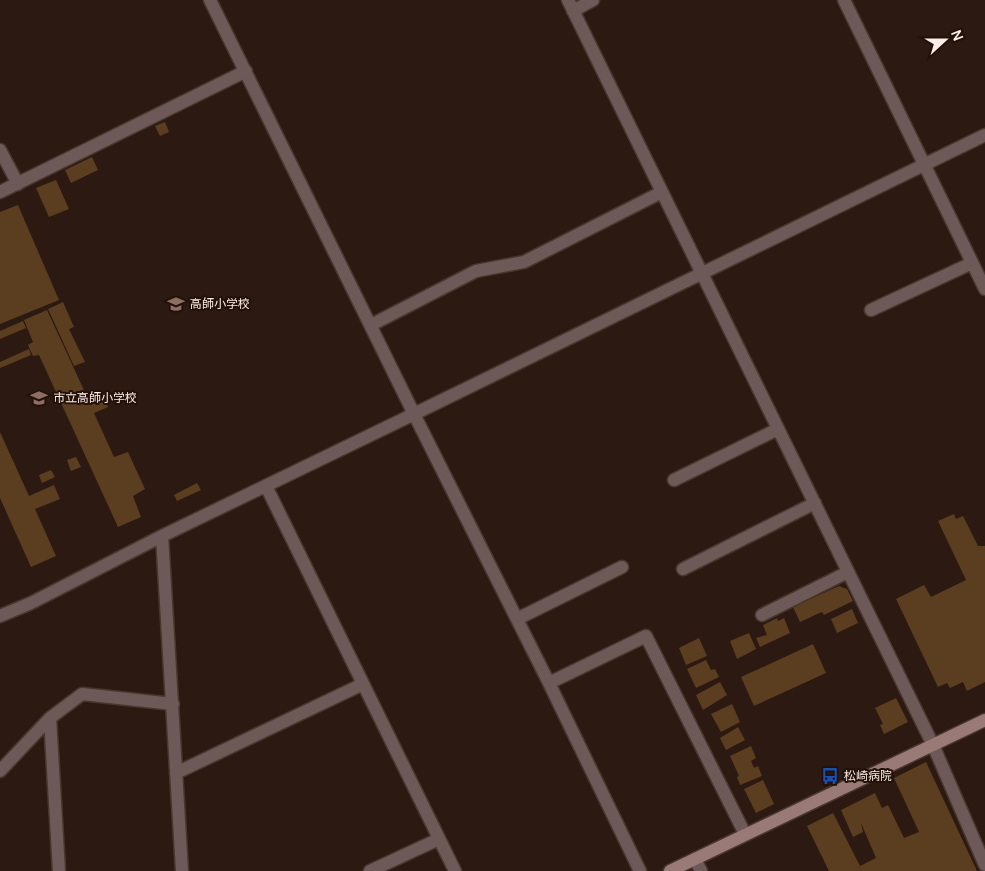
<svg xmlns="http://www.w3.org/2000/svg" width="985" height="871" font-family="Manrope,'Noto Sans JP',sans-serif">
  <rect width="100%" height="100%" fill="#2c1911"/>
  <path fill="#5b3e20" d="M 165,122 L 169,132 L 160,136 L 155,126 Z
    M 92,157 L 98,170 L 71,183 L 65,170 Z
    M 56,180 L 69,209 L 49,217 L 36,188 Z
    M 18,205 L 59,300 L 0,324 L 0,212 Z
    M 63,302 L 74,327 L 69,329 L 85,362 L 74,366 L 48,309 Z
    M 47,310 L 89,401 L 104,396 L 108,407 L 94,413 L 114,457 L 128,452 L 145,489 L 133,496 L 141,517 L 118,527 L 39,355 L 33,356 L 28,345 L 33,342 L 24,320 Z
    M 23,321 L 26,328 L 0,339 L 0,331 Z
    M 29,349 L 31,355 L 0,368 L 0,362 Z
    M 0,432 L 29,496 L 54,485 L 60,499 L 35,509 L 56,556 L 31,567 L 0,498 Z
    M 76,457 L 81,467 L 71,471 L 67,460 Z
    M 51,470 L 55,477 L 42,483 L 39,475 Z
    M 197,483 L 201,490 L 177,501 L 174,495 Z
    M 954,514 L 956,519 L 963,516 L 978,546 L 985,546 L 985,682 L 967,691 L 963,682 L 950,688 L 947,683 L 938,687 L 896,599 L 924,585 L 931,597 L 966,580 L 938,521 Z
    M 839,586 L 847,589 L 853,601 L 824,615 L 822,612 L 800,622 L 793,607 Z
    M 852,609 L 858,623 L 837,633 L 831,619 Z
    M 777,618 L 778,621 L 784,618 L 790,633 L 760,647 L 756,638 L 767,635 L 763,625 Z
    M 749,633 L 756,649 L 737,659 L 730,641 Z
    M 699,638 L 707,656 L 686,665 L 679,648 Z
    M 813,644 L 826,673 L 754,706 L 741,677 Z
    M 706,660 L 711,670 L 715,669 L 719,677 L 696,688 L 687,669 Z
    M 720,682 L 727,695 L 703,710 L 696,695 Z
    M 896,698 L 908,722 L 884,734 L 880,725 L 883,724 L 875,708 Z
    M 732,704 L 740,722 L 721,732 L 711,714 Z
    M 738,727 L 745,740 L 726,750 L 720,738 Z
    M 751,746 L 756,758 L 751,761 L 754,768 L 758,766 L 762,776 L 740,785 L 737,777 L 739,776 L 730,756 Z
    M 926,762 L 977,871 L 829,871 L 807,826 L 833,813 L 860,866 L 876,858 L 861,823 L 863,832 L 853,837 L 841,810 L 875,793 L 882,808 L 888,805 L 904,838 L 919,832 L 894,778 Z
    M 763,780 L 774,804 L 756,813 L 744,789 Z"/>
  <g fill="none" stroke-linecap="round" stroke-linejoin="round">
    <g stroke="#49372f" stroke-width="15">
      <path id="street" d="M 568,0 L 933,745 L 985,865
        M 844,0 L 985,289
        M 573,11 L 593,0
        M 0,150 L 18,184
        M 0,192 L 246,71
        M 871,310 L 972,263
        M 371,325 L 476,271 L 524,262 L 662,192
        M 674,480 L 778,429
        M 266,486 L 455,871
        M 162,536 L 182,871
        M 683,569 L 815,503
        M 762,615 L 848,572
        M 0,616 L 31,603 L 162,536 L 414,414 L 210,0
        M 517,619 L 622,567
        M 549,683 L 646,636 L 745,834
        M 50,718 L 59,871
        M 0,771 L 50,718 L 82,694 L 173,704
        M 176,773 L 363,684
        M 695,859 L 701,871
        M 370,871 L 439,839
        M 640,871 L 549,683 L 414,414 L 985,135"/>
    </g>
    <g stroke="#49372f" stroke-width="15">
      <path id="secondary" d="M 670,871 L 985,720"/>
    </g>
    <use href="#street" stroke="#6d5957" stroke-width="12"/>
    <use href="#secondary" stroke="#9a7a76" stroke-width="12"/>
  </g>
  <defs>
    <g id="school-bare" transform="scale(1.35)"><path d="M0-5L7-2L0 1L-7-2ZM-4 1L0 2.5L4 1V4Q0 6-4 4Z" fill="#8d6e63" stroke="#221009" stroke-width="2.5" paint-order="stroke"/></g>
    <g id="bus-bare" transform="scale(1.35)"><path d="M-5-6H5V4H4V6H2V4H-2V6H-4V4H-5ZM-3.5-4V0h7V-4ZM-3.5 1.2v1.5H-2V1.2ZM2 1.2v1.5H3.5V1.2Z" fill="#1a4fb4" stroke="#221009" stroke-width="2.5" paint-order="stroke"/></g>
  </defs>
  <g fill-rule="evenodd">
    <use href="#school-bare" x="176" y="304"/>
    <use href="#school-bare" x="39" y="398"/>
    <use href="#bus-bare" x="830" y="776"/>
  </g>
  <g text-anchor="middle" stroke-width="4" stroke-linejoin="round" paint-order="stroke">
    <g font-size="12" fill="#fbede7" stroke="#221009" text-anchor="start">
      <text x="190" y="308">高師小学校</text>
      <text x="53" y="402">市立高師小学校</text>
      <text x="844" y="780">松崎病院</text>
    </g>
  </g>
  <g transform="translate(945 40) rotate(69)" stroke="#221009" stroke-width="4" paint-order="stroke">
  <path d="M0-4L9 19L0 12L-9 19Z" fill="#fbede7"/>
  <text y="-8" font-size="14" font-weight="bold" text-anchor="middle" fill="#fbede7">N</text>
  </g>
</svg>
